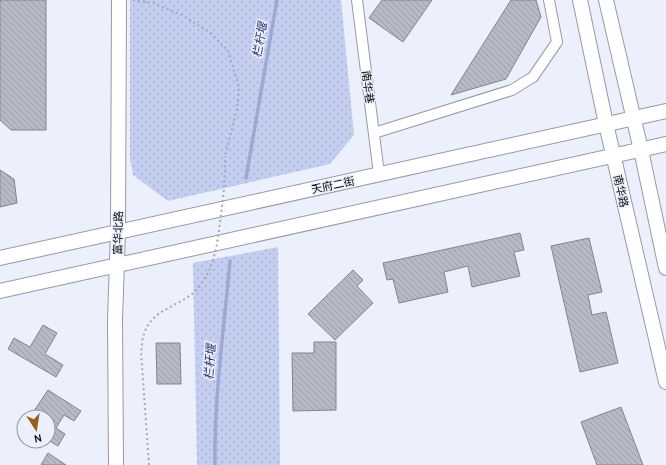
<svg xmlns="http://www.w3.org/2000/svg" width="666" height="465" font-family="Karla,'Noto Sans SC',sans-serif">
  <defs>
    <pattern id="park-dots" width="8" height="8" patternUnits="userSpaceOnUse"><rect width="8" height="8" fill="#c4cef1"/><path d="M2 2h.1M6 6h.1" fill="none" stroke="#a7b0ce" stroke-width="1.8" stroke-linecap="round"/></pattern>
    <pattern id="building-back-hatch" width="6" height="6" patternUnits="userSpaceOnUse"><rect width="6" height="6" fill="#b6bac7"/><path d="M-1 5l2 2M0 0l6 6M5-1l2 2" fill="none" stroke="#9b9faa"/></pattern>
  </defs>
  <rect width="100%" height="100%" fill="#ecf0fd"/>
  <path fill="url(#park-dots)" d="M 130,0 L 341,0 L 354,135 L 330,164 L 168,201 L 133,175 L 130,159 Z
    M 278,247 L 280,465 L 197,465 L 193,263 Z"/>
  <g fill="none" stroke-linecap="round" stroke-linejoin="round">
    <path stroke="#9ca9d1" stroke-width="3.5" d="M 246,178 L 277,0
      M 215,465 C 214,397 224,329 230,261"/>
  </g>
  <path fill="url(#building-back-hatch)" stroke="#818591" d="M 0,0 L 46,0 L 46,130 L 11,130 L 0,120 Z
    M 382,0 L 432,0 L 403,42 L 369,18 Z
    M 511,0 L 536,0 L 541,17 L 506,79 L 451,95 Z
    M 0,170 L 14,179 L 17,203 L 0,207 Z
    M 520,233 L 524,250 L 514,252 L 520,276 L 472,287 L 468,266 L 444,272 L 448,292 L 399,303 L 393,279 L 387,280 L 383,263 Z
    M 589,238 L 602,292 L 588,295 L 592,315 L 606,312 L 618,363 L 580,372 L 551,246 Z
    M 353,270 L 363,280 L 357,286 L 373,303 L 335,340 L 308,314 Z
    M 43,325 L 57,333 L 45,354 L 63,365 L 56,377 L 8,349 L 14,338 L 30,347 Z
    M 314,342 L 336,342 L 336,410 L 293,411 L 292,353 L 314,353 Z
    M 156,343 L 180,343 L 181,384 L 157,384 Z
    M 48,390 L 81,411 L 74,421 L 64,415 L 56,428 L 65,434 L 58,446 L 48,440 L 48,417 L 30,417 Z
    M 621,407 L 643,465 L 597,465 L 581,422 Z
    M 48,453 L 66,465 L 41,465 Z"/>
  <g fill="none" stroke-linecap="round" stroke-linejoin="round">
    <g stroke="#969aa7" stroke-width="12">
      <path id="street" d="M 357,0 L 379,174
        M 374,133 L 512,90 L 533,77 L 557,42 L 549,0"/>
    </g>
    <g stroke="#969aa7" stroke-width="16">
      <path id="secondary" d="M 580,0 L 606,124 L 666,382
        M 606,0 L 641,150 L 666,268
        M 0,258 L 666,111
        M 0,291 L 666,144
        M 116,465 L 115,319 L 118,232 L 119,0"/>
    </g>
    <path stroke="#a5a8b3" stroke-width="2" stroke-dasharray="2 3" stroke-linecap="butt" d="M 133,0 L 153,3 L 182,15 L 212,34 L 228,51 L 239,87 L 237,109 L 225,156"/>
    <use href="#street" stroke="#fff" stroke-width="10"/>
    <use href="#secondary" stroke="#fff" stroke-width="14"/>
    <path stroke="#a5a8b3" stroke-width="2" stroke-dasharray="2 3" stroke-linecap="butt" d="M 149,465 L 141,352 C 142,346 142,339 144,334 C 152,307 185,306 200,286 C 216,264 218,239 221,214 C 224,194 225,176 225,156"/>
  </g>
  <g text-anchor="middle" stroke-width="3" stroke-linejoin="round" paint-order="stroke">
    <g font-size="11" fill="#0b0c10" stroke="#ecf0fd">
      <text transform="translate(368 87) rotate(83)" y="4">南华巷</text>
      <text transform="translate(333 185) rotate(-12)" y="4">天府二街</text>
      <text transform="translate(621 191) rotate(77)" y="4">南华路</text>
      <text transform="translate(118 233) rotate(-89)" y="4">富华北路</text>
    </g>
    <g font-size="12" font-style="italic" fill="#2e396d" stroke="#ecf0fd">
      <text transform="translate(260 40) rotate(-80)" y="4">栏杆堰</text>
      <text transform="translate(210 362) rotate(-86)" y="4">栏杆堰</text>
    </g>
  </g>
  <g transform="translate(36 429) rotate(168)"><circle r="19" fill="#ecf0fd" stroke="#92959e"/>
  <path d="M0-3L7 15L0 10L-7 15Z" fill="#995d20"/>
  <text y="-6" font-size="11" font-weight="bold" text-anchor="middle" fill="#0b0c10">N</text>
  </g>
</svg>
